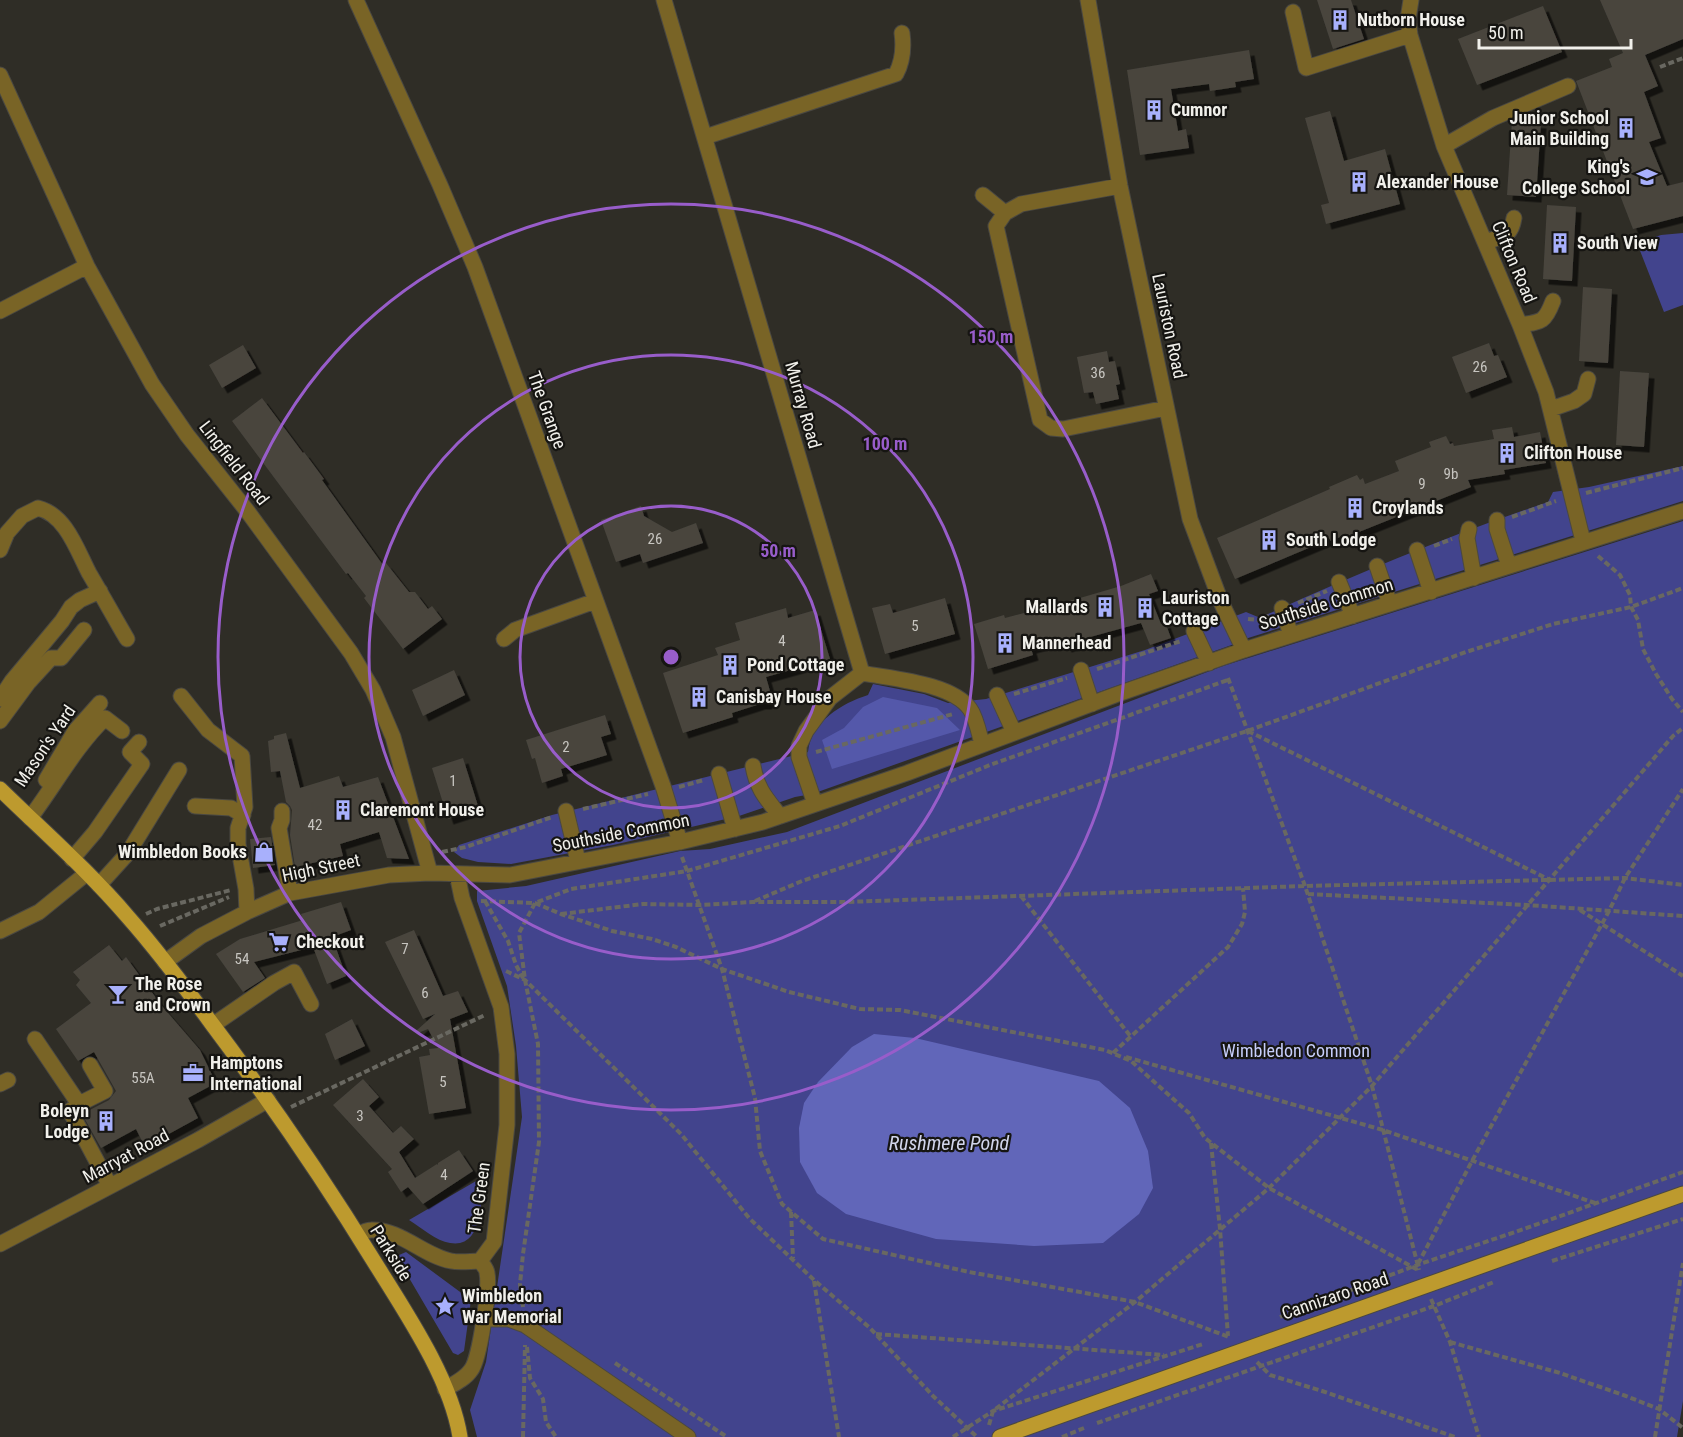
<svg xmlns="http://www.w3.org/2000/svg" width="1683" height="1437" font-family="'Roboto Condensed',sans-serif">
  <defs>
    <filter id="shadow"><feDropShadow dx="5.5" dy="5.5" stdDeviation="0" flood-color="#0009"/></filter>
  </defs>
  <rect width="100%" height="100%" fill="#2f2d26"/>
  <path fill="#42448d" d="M 1683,233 L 1683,305 L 1664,312 L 1637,243 L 1661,235 Z
    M 1683,466 L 1683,501 L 1245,639 L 1240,642 L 812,794 L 795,797 L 739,816 L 613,845 L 511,864 L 478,862 L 462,858 L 454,852 L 459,845 L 552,815 L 808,752 C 811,722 842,703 868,695 L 873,684 L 924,694 L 948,703 L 986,699 L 1145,650 L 1246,612 L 1258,617 L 1264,616 C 1358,573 1451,535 1548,502 L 1553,492 L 1589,487 Z
    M 1683,521 L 1683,1401 L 1677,1437 L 477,1437 L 470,1410 L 486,1362 L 522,1117 L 516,1046 L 507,986 L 477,901 L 477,891 L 526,886 L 680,851 L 710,849 L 787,832 L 1223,666 Z
    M 483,1177 C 481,1198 484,1249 450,1243 C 436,1241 422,1228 409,1220 Z
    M 406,1252 L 471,1300 L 464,1351 L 458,1355 L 453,1353 L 398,1259 L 399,1255 Z"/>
  <path fill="#5458aa" d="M 883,697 L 937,708 L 960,730 L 832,769 L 822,740 L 844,728 L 863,707 Z"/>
  <path fill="#6166b9" d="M 874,1034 L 915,1038 L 1099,1081 L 1130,1108 L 1148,1151 L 1153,1188 L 1139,1214 L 1103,1243 L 1034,1246 L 936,1239 L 846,1214 L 817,1193 L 800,1162 L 799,1128 L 804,1103 L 818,1082 L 852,1047 Z"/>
  <path fill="#48453e" filter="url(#shadow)" d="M 1317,0 L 1351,0 L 1364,39 L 1333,49 Z
    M 1600,0 L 1683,0 L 1683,39 L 1645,55 L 1658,86 L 1644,92 L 1661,138 L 1649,142 L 1667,186 L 1683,182 L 1683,216 L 1633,229 L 1578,86 L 1576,81 L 1612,67 L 1609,59 L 1623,53 Z
    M 1543,6 L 1562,52 L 1477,85 L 1458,39 Z
    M 1249,50 L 1254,79 L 1235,82 L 1236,87 L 1210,91 L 1209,84 L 1171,89 L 1178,131 L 1186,129 L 1189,148 L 1140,155 L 1127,70 Z
    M 1330,111 L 1344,161 L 1385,149 L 1400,204 L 1326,224 L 1321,205 L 1329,203 L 1305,118 Z
    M 1512,121 L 1541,123 L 1536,197 L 1507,195 Z
    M 1547,205 L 1576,207 L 1572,281 L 1543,279 Z
    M 1583,287 L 1612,289 L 1608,363 L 1579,361 Z
    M 1489,343 L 1494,356 L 1498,355 L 1507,377 L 1466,393 L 1452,357 Z
    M 243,345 L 256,368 L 222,388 L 209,365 Z
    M 1107,351 L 1109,362 L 1115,361 L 1120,384 L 1116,385 L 1119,399 L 1096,404 L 1093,392 L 1084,393 L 1077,357 Z
    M 1620,371 L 1649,373 L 1644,447 L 1616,445 Z
    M 262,398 L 303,453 L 304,452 L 324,479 L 322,480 L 383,565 L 386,563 L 409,592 L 415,592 L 428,609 L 432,606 L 442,619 L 403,649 L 364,598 L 366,596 L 348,573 L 346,574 L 232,421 Z
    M 1512,427 L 1514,437 L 1540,432 L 1546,463 L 1504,470 L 1505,474 L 1468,480 L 1471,487 L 1349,536 L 1348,534 L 1330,541 L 1330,539 L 1235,579 L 1217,538 L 1330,489 L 1329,487 L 1357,475 L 1360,480 L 1363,478 L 1365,484 L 1399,471 L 1395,461 L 1431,447 L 1429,442 L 1446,436 L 1450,444 L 1453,443 L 1454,446 L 1494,439 L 1492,430 Z
    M 641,506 L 644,516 L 672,532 L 696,523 L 703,543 L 643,563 L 640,554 L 616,562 L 601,520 Z
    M 1151,574 L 1158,591 L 1149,594 L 1161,624 L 1165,622 L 1171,638 L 1150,645 L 1141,623 L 1083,639 L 1084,642 L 1066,647 L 1064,639 L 1031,648 L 1033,655 L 988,669 L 974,624 L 1004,615 L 1005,618 L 1080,598 L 1121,586 Z
    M 945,598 L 955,634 L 885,654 L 872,608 L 890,604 L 893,613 Z
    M 786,608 L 788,618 L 815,610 L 830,659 L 766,677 L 772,698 L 766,704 L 760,704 L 732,713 L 733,717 L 683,733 L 663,673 L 718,655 L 715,648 L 740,640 L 735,623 Z
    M 454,670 L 465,695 L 423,716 L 412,690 Z
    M 605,715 L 611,734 L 601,737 L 607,755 L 561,769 L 563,776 L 542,783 L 535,758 L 532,759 L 526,740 Z
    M 286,733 L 300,788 L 339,776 L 343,787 L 378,777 L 409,859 L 387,858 L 379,832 L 340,844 L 343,856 L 295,867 L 290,835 L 292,810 L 290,806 L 286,802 L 280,771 L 271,772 L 268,741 L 274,739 L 274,736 Z
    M 463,758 L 479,809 L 448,819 L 432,768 Z
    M 271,837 L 275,865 L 253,868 L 250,839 Z
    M 341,902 L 351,930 L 332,937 L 346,976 L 327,984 L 313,947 L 254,962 L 265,978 L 243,992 L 216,954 L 240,939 L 303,920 L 301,914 Z
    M 414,930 L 443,996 L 458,991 L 468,1012 L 450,1019 L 466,1108 L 429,1114 L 419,1057 L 430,1055 L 429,1049 L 438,1048 L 428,1029 L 418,1033 L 416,1031 L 435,1014 L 423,1019 L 385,942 Z
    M 109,945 L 122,961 L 126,957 L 162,1006 L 200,1050 L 216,1083 L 188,1098 L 198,1118 L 145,1147 L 136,1129 L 101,1148 L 82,1114 L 109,1100 L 116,1091 L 94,1052 L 78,1061 L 56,1029 L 91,1003 L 76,985 L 80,980 L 73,972 Z
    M 352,1019 L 365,1046 L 335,1060 L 325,1034 Z
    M 363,1079 L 379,1097 L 369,1106 L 393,1133 L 401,1126 L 414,1139 L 399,1152 L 415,1178 L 437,1164 L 438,1165 L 438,1163 L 459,1150 L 473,1171 L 423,1204 L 408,1187 L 401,1192 L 388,1172 L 392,1169 L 333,1105 Z"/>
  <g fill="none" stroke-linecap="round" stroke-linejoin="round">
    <g stroke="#4a4842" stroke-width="17">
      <path id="minor" d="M 356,0 L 440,185 L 475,267 L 663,786 L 680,842
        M 664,0 L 862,673 C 892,679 952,683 970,709 C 976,717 979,733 982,744
        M 1088,0 L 1120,186 L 1190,519 L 1221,602 L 1244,650
        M 1411,0 L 1408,19 L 1410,35 L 1444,146 L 1520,325 L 1546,392 L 1583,541
        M 1293,12 L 1306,68 L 1410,35
        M 0,75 L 87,266 L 152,384 L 187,435 L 248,512 L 351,653 L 373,690 L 393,737 L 430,873
        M 705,137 L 896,74 C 903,61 904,48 902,33
        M 1444,146 L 1493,118 L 1568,86
        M 1120,186 L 1021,204 L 1005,213 L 996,226 L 1040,420 L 1051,428 L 1063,429 L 1166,408
        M 983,195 L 1005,213
        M 1485,242 C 1502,236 1511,238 1514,218
        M 0,311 L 87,266
        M 1520,325 C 1542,322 1545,322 1553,301
        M 1551,409 L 1574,401 L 1584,394 L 1588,379
        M 1497,520 L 1497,529 L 1509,566
        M 1469,529 L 1467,538 L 1474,578
        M 0,550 L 7,533 L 22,516 L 38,508 C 66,515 77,550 89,573 C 102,595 114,617 127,639
        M 1417,550 L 1431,592
        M 1377,566 L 1390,604
        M 1339,582 L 1353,616
        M 1282,608 L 1291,635
        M 1194,631 L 1209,663
        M 504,639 L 515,630 L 595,601
        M 1081,670 L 1092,704
        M 997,695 L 1014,732
        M 181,696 L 208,730 L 242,756 L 245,807 L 238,828 L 238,844 L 246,889 L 247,912
        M 0,699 L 12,681 L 62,621 L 71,607 L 80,600 L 100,591
        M 0,721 L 28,683 L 51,658 L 61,658 L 84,630
        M 753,766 C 757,789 766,798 780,816
        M 719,774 L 735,829
        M 46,780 L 75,731 L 100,703
        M 815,804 L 799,757 L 799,746 L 806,731 L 830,698 L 862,673
        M 195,806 L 231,808 L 243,815
        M 282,811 L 282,820 L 279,828 L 290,893
        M 566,811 L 578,861
        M 30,818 C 55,785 75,747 105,718 L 122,731
        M 72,859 L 95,832 L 142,764 L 130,752 L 139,742
        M 457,874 L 462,898 L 501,1007 L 507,1054 L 507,1125 L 494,1242 L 480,1261
        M 99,885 L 128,853 L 179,770
        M 0,931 L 39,912 L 87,873
        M 165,962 L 201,936 L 247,912 L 290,893 L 389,875 L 430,873 L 510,875 L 680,842 L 763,822 L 907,773 L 1115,695 L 1244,650 L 1683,511
        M 213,1025 L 274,983 L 294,972 L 311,1004
        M 35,1039 L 79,1104 L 70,1111 L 110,1186
        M 0,1084 L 8,1080
        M 79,1104 L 105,1091 L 90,1065
        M 358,1234 C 362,1233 367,1230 371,1230 C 400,1229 424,1256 451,1261 C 460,1263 471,1261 480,1261
        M 0,1244 L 198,1140 L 268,1100
        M 484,1319 L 509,1319 L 525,1325 L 688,1437
        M 445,1389 C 454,1384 465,1379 471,1370 C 480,1359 490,1287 487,1273 C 487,1269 482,1264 480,1261"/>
    </g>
    <g stroke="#4a4842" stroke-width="17">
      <path id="major" d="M 0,789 C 43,831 89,871 128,917 C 158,951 185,987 212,1024 C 270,1101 324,1180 375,1263 C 406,1313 451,1379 460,1437
        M 1000,1437 L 1683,1194"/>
    </g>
    <path stroke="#696861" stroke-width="4" stroke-dasharray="6 3" stroke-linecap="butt" d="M 1660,67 L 1683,58
      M 1586,493 L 1683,468
      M 1512,517 L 1556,501
      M 1434,546 L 1452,539
      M 1598,556 L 1620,575 L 1630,595 L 1631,607 L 1638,620 L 1643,649 L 1656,674 L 1672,699 L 1683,712
      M 1298,603 L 1327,591
      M 1248,619 L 1258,620 L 1269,616
      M 1097,669 L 1181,641
      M 1228,678 L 1305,886 L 1372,1086 L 1419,1270
      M 1014,694 L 1067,678
      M 1248,731 L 1548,879
      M 816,752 L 953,714
      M 679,787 L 704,780
      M 583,809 L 648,794
      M 442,852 L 466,847 L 552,817
      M 682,857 L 722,969 L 755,1098 L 760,1151 L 782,1204 L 823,1239 L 969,1272 L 1135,1302 L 1229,1337
      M 1308,894 L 1527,905 L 1683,916
      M 1021,896 L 1131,1037
      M 481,901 L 535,903 L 561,914 L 612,931 L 652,939 L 676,947 L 722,969 L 789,992 L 860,1009 L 900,1010 L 1105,1050 L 1131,1061 L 1189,1113 L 1205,1138 L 1269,1188 L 1418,1270
      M 485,901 L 508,941 L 516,965 L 523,978
      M 755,901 L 802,881 L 1247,731 L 1466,652 L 1553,624 L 1631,607 L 1683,588
      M 1580,910 L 1683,976
      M 146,914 L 157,909 L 231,890
      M 561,914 L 643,904 L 701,905 L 752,902 L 846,902 L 1305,886 L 1625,878 L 1683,885
      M 160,926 L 229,897
      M 506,971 L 525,980 L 681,1134 L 749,1218 L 814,1280 L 870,1328 L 933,1396 L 977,1437
      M 1113,1053 L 1228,947 L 1242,924 L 1245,912 L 1243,888
      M 1126,1057 L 1383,1130 L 1595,1203
      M 291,1107 L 485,1015
      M 1211,1143 L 1220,1229 L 1228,1336
      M 791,1212 L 793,1258
      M 1552,1261 L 1683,1219
      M 1418,1264 L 1472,1161 L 1609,911 L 1625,878 L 1683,789
      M 814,1281 L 839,1437
      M 1431,1299 L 1450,1342 L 1479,1437
      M 523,1307 L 520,1284 L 523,1254 L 539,1142 L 538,1044 L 525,980 L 519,933 L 535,903 L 571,889 L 687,871 L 840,826 L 990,765 L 1228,680
      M 1280,1317 L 1417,1265 L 1524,1229 L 1683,1172
      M 876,1334 L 1164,1355
      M 1450,1342 L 1560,1373 L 1626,1396 L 1659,1409 L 1683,1428
      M 527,1347 L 530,1378 L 543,1399 L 546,1422 L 556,1437
      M 1257,1362 L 1270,1375 L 1322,1391 L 1455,1437
      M 615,1363 L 727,1437
      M 1097,1423 L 1434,1306 L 1494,1282
      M 989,1425 L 993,1411 L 1135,1302 L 1269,1188 L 1372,1086 L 1673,736 L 1683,728
      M 523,1437 L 525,1345
      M 953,1437 L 993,1411 L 1203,1344
      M 1062,1437 L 1084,1428
      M 1655,1437 L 1683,1263"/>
    <use href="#minor" stroke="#796426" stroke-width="15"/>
    <use href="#major" stroke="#bd9a2e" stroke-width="15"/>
  </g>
  <g fill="none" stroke="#985dca" stroke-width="3">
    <circle cx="671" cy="657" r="151"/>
    <circle cx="671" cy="657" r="302"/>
    <circle cx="671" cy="657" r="453"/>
  </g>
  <defs>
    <g id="building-bare" transform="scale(1.62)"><path d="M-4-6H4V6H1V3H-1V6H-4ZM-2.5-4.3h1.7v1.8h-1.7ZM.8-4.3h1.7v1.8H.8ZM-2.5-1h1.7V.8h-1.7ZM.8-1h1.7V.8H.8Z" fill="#a8b0fc" stroke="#161512" stroke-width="2.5" paint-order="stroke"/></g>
    <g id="school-bare" transform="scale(1.62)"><path d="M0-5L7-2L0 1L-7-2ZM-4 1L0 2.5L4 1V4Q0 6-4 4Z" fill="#a8b0fc" stroke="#161512" stroke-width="2.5" paint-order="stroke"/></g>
    <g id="shop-bare" transform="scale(1.62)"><path d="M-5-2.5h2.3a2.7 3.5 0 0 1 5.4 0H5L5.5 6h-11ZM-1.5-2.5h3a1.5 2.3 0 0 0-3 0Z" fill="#a8b0fc" stroke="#161512" stroke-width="2.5" paint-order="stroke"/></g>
    <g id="supermarket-bare" transform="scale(1.62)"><path d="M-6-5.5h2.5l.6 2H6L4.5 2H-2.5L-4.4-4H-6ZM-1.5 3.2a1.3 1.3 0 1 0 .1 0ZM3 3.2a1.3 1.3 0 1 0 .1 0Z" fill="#a8b0fc" stroke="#161512" stroke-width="2.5" paint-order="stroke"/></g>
    <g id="bar-bare" transform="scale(1.62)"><path d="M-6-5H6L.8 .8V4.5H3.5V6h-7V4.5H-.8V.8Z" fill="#a8b0fc" stroke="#161512" stroke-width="2.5" paint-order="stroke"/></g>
    <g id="office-bare" transform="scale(1.62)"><path d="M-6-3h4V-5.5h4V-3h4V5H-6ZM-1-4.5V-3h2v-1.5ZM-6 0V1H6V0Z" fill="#a8b0fc" stroke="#161512" stroke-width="2.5" paint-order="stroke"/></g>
    <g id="sight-bare" transform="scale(1.62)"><path d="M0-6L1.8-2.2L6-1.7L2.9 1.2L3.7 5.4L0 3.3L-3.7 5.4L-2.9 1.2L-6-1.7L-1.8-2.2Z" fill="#a8b0fc" stroke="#161512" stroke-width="2.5" paint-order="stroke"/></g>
  </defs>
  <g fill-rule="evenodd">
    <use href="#building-bare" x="1340" y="20"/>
    <use href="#building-bare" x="1154" y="110"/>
    <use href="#building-bare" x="1626" y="128"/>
    <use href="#school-bare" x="1647" y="177"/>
    <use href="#building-bare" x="1359" y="182"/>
    <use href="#building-bare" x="1560" y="243"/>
    <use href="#building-bare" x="1507" y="453"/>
    <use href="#building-bare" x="1355" y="508"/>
    <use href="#building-bare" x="1269" y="540"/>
    <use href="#building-bare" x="1105" y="607"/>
    <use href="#building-bare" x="1145" y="608"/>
    <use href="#building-bare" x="1005" y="643"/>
    <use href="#building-bare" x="730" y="665"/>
    <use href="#building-bare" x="699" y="697"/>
    <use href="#building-bare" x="343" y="810"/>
    <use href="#shop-bare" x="264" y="852"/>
    <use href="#supermarket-bare" x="279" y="942"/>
    <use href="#bar-bare" x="118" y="994"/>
    <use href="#office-bare" x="193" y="1073"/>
    <use href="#building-bare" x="106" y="1121"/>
    <use href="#sight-bare" x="445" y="1306"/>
  </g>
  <g text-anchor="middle" stroke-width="4.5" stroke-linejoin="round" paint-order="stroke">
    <g font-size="15" fill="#c7c5c0">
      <text x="1480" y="372">26</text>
      <text x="1098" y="378">36</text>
      <text x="1451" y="479">9b</text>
      <text x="1422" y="489">9</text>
      <text x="655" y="544">26</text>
      <text x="915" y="631">5</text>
      <text x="782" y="646">4</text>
      <text x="566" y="752">2</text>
      <text x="453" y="786">1</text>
      <text x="315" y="830">42</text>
      <text x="405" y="954">7</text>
      <text x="242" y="964">54</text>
      <text x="425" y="998">6</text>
      <text x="143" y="1083">55A</text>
      <text x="443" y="1087">5</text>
      <text x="360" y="1121">3</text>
      <text x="444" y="1180">4</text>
    </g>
    <g font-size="18" font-weight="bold" fill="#f1f0eb" stroke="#161512" text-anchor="start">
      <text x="1357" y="26">Nutborn House</text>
      <text x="1171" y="116">Cumnor</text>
      <text x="1609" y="124" text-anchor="end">Junior School<tspan x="1609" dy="21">Main Building</tspan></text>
      <text x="1630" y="173" text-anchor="end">King's<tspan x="1630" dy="21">College School</tspan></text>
      <text x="1376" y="188">Alexander House</text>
      <text x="1577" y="249">South View</text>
      <text x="1524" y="459">Clifton House</text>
      <text x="1372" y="514">Croylands</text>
      <text x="1286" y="546">South Lodge</text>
      <text x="1162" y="604">Lauriston<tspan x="1162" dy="21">Cottage</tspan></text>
      <text x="1088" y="613" text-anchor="end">Mallards</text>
      <text x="1022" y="649">Mannerhead</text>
      <text x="747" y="671">Pond Cottage</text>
      <text x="716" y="703">Canisbay House</text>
      <text x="360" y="816">Claremont House</text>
      <text x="247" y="858" text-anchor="end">Wimbledon Books</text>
      <text x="296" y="948">Checkout</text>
      <text x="135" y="990">The Rose<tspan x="135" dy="21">and Crown</tspan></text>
      <text x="210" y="1069">Hamptons<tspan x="210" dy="21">International</tspan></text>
      <text x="89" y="1117" text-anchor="end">Boleyn<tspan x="89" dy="21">Lodge</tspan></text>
      <text x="462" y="1302">Wimbledon<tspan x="462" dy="21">War Memorial</tspan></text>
    </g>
    <g font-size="18" fill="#f1f0eb" stroke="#161512">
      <text transform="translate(1514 262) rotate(67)" y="6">Clifton Road</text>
      <text transform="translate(1169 326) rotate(78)" y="6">Lauriston Road</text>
      <text transform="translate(803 405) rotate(74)" y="6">Murray Road</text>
      <text transform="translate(547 410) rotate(70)" y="6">The Grange</text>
      <text transform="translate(234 463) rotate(52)" y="6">Lingfield Road</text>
      <text transform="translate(1326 604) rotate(-17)" y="6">Southside Common</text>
      <text transform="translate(45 746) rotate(-56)" y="6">Mason's Yard</text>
      <text transform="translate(621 833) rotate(-11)" y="6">Southside Common</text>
      <text transform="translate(321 868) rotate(-12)" y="6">High Street</text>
      <text transform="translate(126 1156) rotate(-28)" y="6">Marryat Road</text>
      <text transform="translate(479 1198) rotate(-82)" y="6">The Green</text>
      <text transform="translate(391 1253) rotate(58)" y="6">Parkside</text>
      <text transform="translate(1335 1296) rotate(-19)" y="6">Cannizaro Road</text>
    </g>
    <g font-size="18" fill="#c7cefb" stroke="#161512">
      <text x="1296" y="1057">Wimbledon Common</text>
    </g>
    <g font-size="20" font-style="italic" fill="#d2d6ec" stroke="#161512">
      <text x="949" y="1150">Rushmere Pond</text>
    </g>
  </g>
  <circle cx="671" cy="657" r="9" fill="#985dca" stroke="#161512" stroke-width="3"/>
  <g font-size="18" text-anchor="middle" font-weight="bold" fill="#985dca" stroke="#161512" stroke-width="4.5" stroke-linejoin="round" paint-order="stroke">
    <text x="991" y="343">150 m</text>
    <text x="885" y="450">100 m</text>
    <text x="778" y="557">50 m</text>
  </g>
  <path d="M1479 39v9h152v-9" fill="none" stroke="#f1f0eb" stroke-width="3"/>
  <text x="1488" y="39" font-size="18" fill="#f1f0eb" stroke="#161512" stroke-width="4.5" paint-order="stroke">50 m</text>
</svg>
